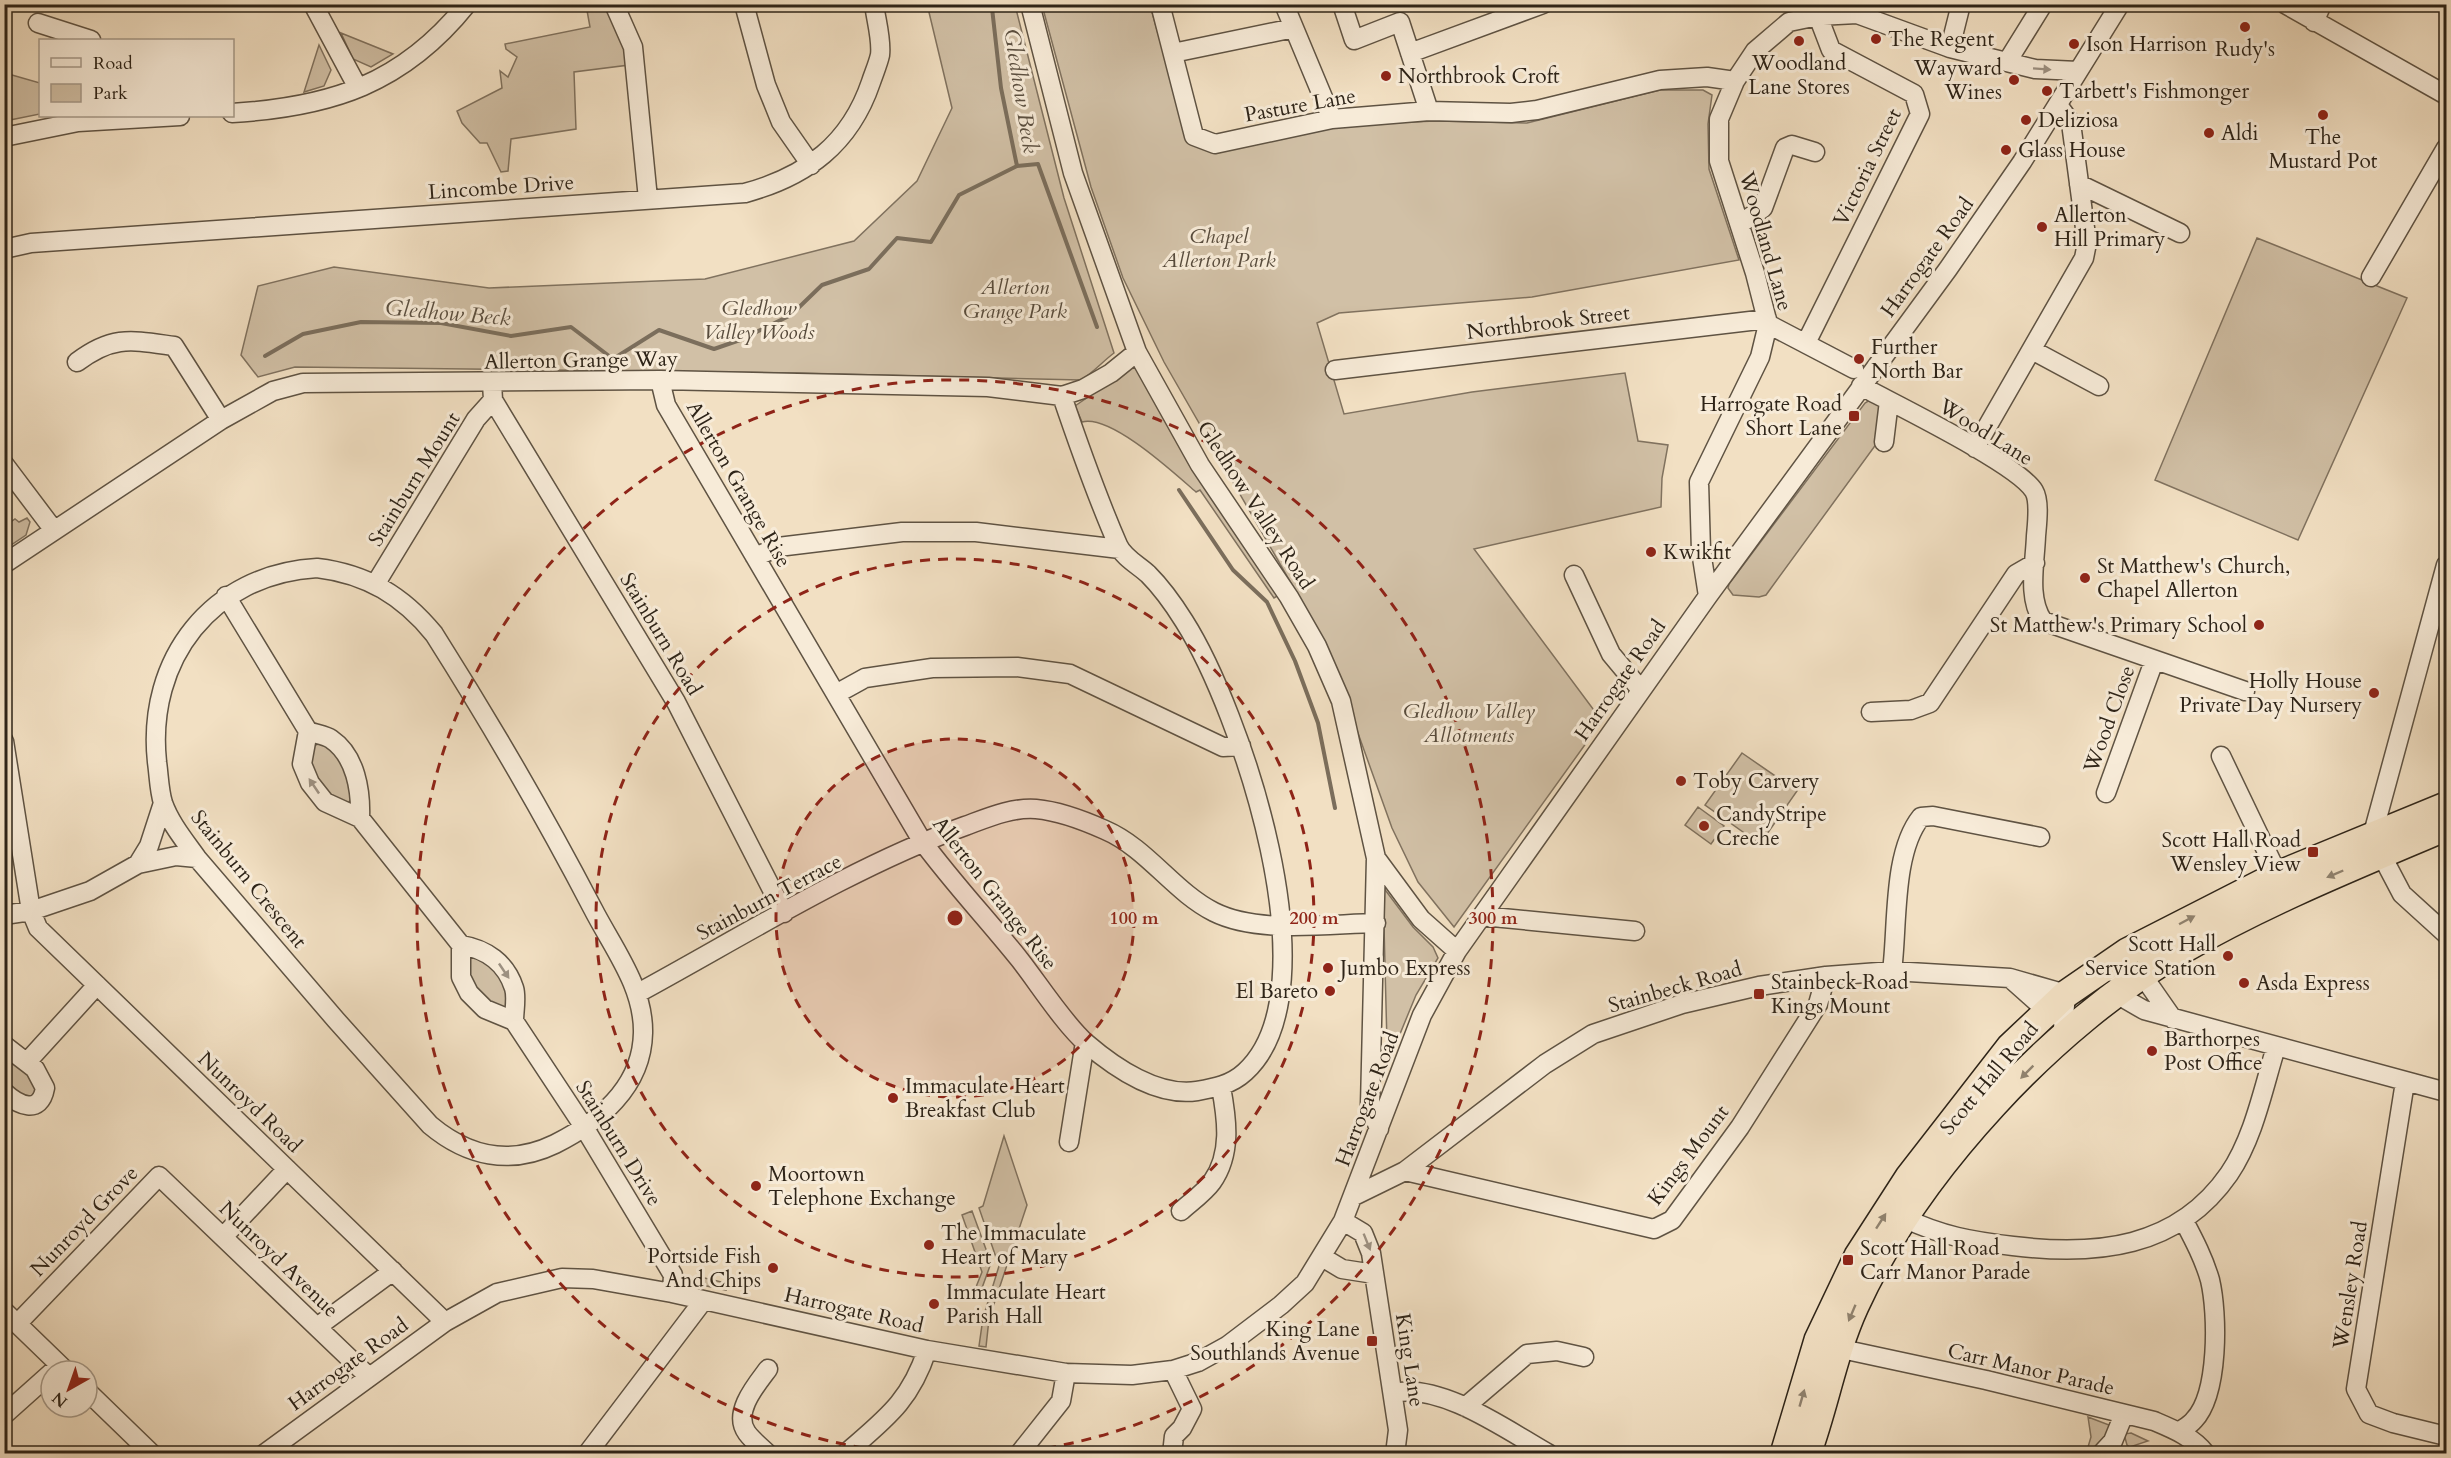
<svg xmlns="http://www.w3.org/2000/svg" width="2451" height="1458" font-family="Cardo,serif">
  <rect width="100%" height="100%" fill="#f2e0c3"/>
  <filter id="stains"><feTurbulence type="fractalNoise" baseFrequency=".00333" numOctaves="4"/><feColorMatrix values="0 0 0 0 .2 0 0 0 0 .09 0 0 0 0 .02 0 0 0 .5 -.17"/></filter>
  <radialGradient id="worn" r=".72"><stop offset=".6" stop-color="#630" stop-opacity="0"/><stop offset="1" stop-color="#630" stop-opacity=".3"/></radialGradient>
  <path fill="#d1c0a6" stroke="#80725f" stroke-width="1.5" d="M 927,4 L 1015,5 L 1064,198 L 1114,353 C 1102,362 1094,372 1081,380 L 798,373 L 295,367 L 258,377 L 241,355 L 258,286 L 334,267 L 489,288 L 705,279 L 854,241 L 917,181 L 952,108 Z
    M 586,5 L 608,5 L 623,35 L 629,65 L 574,72 L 576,129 L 511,139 L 508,171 L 501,172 L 487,143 L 480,143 L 462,123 L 457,111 L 502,88 L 500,71 L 508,77 L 517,57 L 506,49 L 505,44 L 590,27 Z
    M 1042,5 L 1150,5 L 1188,140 L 1335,125 L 1436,121 L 1527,123 L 1660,90 L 1703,90 L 1712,95 L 1708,124 L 1709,169 L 1739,260 L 1532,297 L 1339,313 L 1317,323 L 1344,414 L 1472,392 L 1625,373 L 1638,441 L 1668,445 L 1662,478 L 1661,507 L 1474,549 L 1602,721 L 1454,927 L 1418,882 L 1392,828 L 1326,644 L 1164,362 L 1123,278 L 1091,187 Z
    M 341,33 L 393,54 L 371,67 L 353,59 Z
    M 319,45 L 331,70 L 324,86 L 304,92 Z
    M 5,73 L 40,83 L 40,114 L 5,121 Z
    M 2257,238 L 2407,298 L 2298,540 L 2155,480 Z
    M 1132,367 L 1136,367 L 1279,595 L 1274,598 L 1200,490 L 1196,492 C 1175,474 1111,414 1082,422 L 1075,406 Z
    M 1870,400 L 1879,406 L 1877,443 L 1766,595 L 1759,597 L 1733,595 L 1728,588 L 1729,584 L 1865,403 Z
    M 27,518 L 30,522 L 26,535 L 5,549 L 5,526 L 15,519 L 19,522 Z
    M 321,743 C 343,752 347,777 352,798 L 348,803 L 336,803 L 312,772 L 309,752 L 313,746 Z
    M 1742,753 L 1797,791 L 1760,844 L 1705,805 Z
    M 1698,807 L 1724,826 L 1711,844 L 1685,825 Z
    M 1383,887 L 1413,927 L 1433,947 L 1438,958 L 1416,995 L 1395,1046 L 1387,1044 Z
    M 470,955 C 497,968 509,977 507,1009 L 492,1006 L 468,978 L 468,957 Z
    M 4,1050 L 39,1087 L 29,1100 L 5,1085 Z
    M 1004,1136 L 1027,1205 L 989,1319 L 986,1347 L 979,1346 L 983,1318 L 999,1266 L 979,1208 L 983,1206 Z
    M 972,1211 L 991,1263 L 978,1299 L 972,1297 L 982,1272 L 962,1215 Z
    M 696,1276 L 726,1283 L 726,1290 L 697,1284 L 694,1280 Z
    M 2088,1417 L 2109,1425 L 2109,1435 L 2095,1451 L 2088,1447 L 2091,1437 Z
    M 2131,1433 L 2148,1441 L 2130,1447 L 2127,1445 L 2124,1434 Z"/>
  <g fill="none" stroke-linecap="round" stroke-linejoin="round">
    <path stroke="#7b6e5c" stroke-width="4" d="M 1017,166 L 1038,164 L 1097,327
      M 265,356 L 303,334 L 361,322 L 441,323 L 511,336 L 571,327 L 613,359 L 659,330 L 714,349 L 740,340 L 791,315 L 822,285 L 869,269 L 897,238 L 931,242 L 959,195 L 1017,166 L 1001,88 L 992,8 L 981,4
      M 1179,490 L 1233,570 L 1267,602 L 1295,661 L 1318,723 L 1335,808"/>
    <g stroke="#5f5343" stroke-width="21">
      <path id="minor" d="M 313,4 L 358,88
        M 614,4 L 633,47 L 648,199
        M 744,4 L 766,85 L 781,122 L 811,165
        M 1030,4 L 1073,173 L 1137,352 L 1200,465 L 1289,597 L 1317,646 L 1341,701 L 1376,858 L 1370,1105 L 1379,1129
        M 1160,4 L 1194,136 L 1215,144 L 1332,119 L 1429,111 L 1511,113 L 1537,110 L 1660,80 L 1707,77 L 1735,81
        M 1284,4 L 1332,119
        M 1342,4 L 1354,40 L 1400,22 L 1429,111
        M 2285,4 L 2446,95
        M 2314,22 L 2322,4
        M 38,23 L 91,40
        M 1950,48 L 1961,4
        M 1173,53 L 1294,28
        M 1410,53 L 1543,4
        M 2007,62 L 2043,4
        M 232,113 C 331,107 403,84 467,4
        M 4,137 L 78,122 L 180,116
        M 2079,184 L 2180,233
        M 1740,224 L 1763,208 L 1785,148 L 1792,145 L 1815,152
        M 4,249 L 31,243 L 745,193 C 807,176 850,144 871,82 C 874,73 878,64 880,55 C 882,40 876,20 874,4
        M 2371,277 L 2446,148
        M 1768,324 L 1854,369
        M 1806,343 L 1920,114 L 1914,94 L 1831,50 L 1818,16 L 1857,14 L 1950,48 L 2035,69 L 2078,71
        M 2032,350 L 2099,386
        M 77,362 C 113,335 131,340 174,346 L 221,420
        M 1335,370 L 1767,319
        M 660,380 L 666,405 L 922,841 C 953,883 988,920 1020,960 C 1038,983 1065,1025 1086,1043 C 1115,1068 1158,1097 1197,1091 C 1214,1088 1231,1085 1245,1072 C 1336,989 1240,709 1184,621 C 1174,605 1161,587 1148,574 C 1138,565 1123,557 1118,545 C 1097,497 1079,446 1062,396
        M 492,383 L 493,400 L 676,702 L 784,913
        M 1861,386 C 1894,404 2018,464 2034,491 C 2040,501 2037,524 2036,536 C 2035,564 2027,598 2043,621 L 2245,691
        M 1884,442 L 1889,401
        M 1975,448 L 2084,258 L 2087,243 L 2071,123 L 2058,105
        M 4,464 L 53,529
        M 755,557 L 778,547 L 902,532 L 976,532 L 1120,549
        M 4,564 L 221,420 L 273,391 L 303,383 L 660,380 L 988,387 L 1062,396 L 1083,389 L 1111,373 L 1137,352
        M 2446,565 L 2372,837 L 2402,894 L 2446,934
        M 317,568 C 367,574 403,596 434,634 C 491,724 544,815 593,909 C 613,948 644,987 643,1033 C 642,1087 599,1122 555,1144 C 510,1166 467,1156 430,1125 L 336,1020 L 197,858 C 185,841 170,823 163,803 C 159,790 159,776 157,762 C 146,659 212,574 317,568 Z
        M 1574,575 L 1611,654 L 1641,690
        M 376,583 L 476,419 L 493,400
        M 226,596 L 308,731 C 315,734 325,735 331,739 C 356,756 361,791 360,818
        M 1708,596 L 1701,551 L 1699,482 L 1760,357 L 1768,324 L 1755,273 L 1719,161 L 1719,119 L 1735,81 L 1755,51 L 1789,22 L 1818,16 L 1818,7
        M 836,694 L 865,678 L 932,668 L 1017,667 L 1070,674 L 1223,747 L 1241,746
        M 1871,712 L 1911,710 L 1930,703 L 2016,574 L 2035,563
        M 308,731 L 302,764 L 310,783 L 325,802 L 360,818 L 461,945 C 486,949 506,963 514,988 C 517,997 514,1011 514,1021
        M 4,741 L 31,911 L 38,928 L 445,1322
        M 2221,756 L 2278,875
        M 2106,793 L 2154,661
        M 1376,858 L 1421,919 L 1457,951
        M 138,864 L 176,856 L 197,858
        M 4,915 L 31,911 L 90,891 L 138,864 L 149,846 L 163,803
        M 1482,916 L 1635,931
        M 461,945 L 461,977 L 469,993 L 485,1009 L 514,1021 L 584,1127 L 673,1275 L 672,1293
        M 2100,970 L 2143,976 L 2173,1019
        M 1892,971 C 1898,927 1892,853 1921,817 L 1933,816 L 2040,837
        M 2011,979 L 2047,1011 L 2057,1016
        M 2120,986 L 2118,995 L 2144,1010 L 2446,1092
        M 638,993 C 743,936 854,866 965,826 C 987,818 1012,807 1036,809 C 1058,811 1085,821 1105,830 C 1147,848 1174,892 1214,912 C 1258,934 1328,924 1376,923
        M 4,1045 L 35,1069 L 45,1088 C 40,1116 18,1105 4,1092
        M 27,1062 L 97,985
        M 2405,1082 L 2356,1389 L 2369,1414 L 2393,1423 L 2446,1436
        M 1069,1142 L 1085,1042
        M 1405,1171 L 1654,1229 L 1672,1220 L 1740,1127 L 1818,1004 L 1826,976
        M 1354,1196 L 1405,1171 L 1545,1064 L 1593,1034 L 1682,1004 L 1759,986 L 1826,976 L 1892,971 L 2010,978 L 2066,994 L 2062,1040
        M 1181,1211 C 1191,1202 1204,1193 1212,1182 C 1232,1154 1227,1119 1221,1087
        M 1904,1218 C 1942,1236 1971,1241 2013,1246 C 2096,1256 2177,1249 2229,1174 C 2254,1137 2263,1089 2276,1047
        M 1343,1221 L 1363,1233 L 1371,1253 L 1398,1430 L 1395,1454
        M 223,1237 L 287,1169
        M 1322,1257 L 1342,1269 L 1374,1274
        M 4,1311 L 66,1371
        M 17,1324 L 159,1176 L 368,1376
        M 317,1327 L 393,1271
        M 1837,1348 L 1986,1380 L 2154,1421 C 2173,1429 2193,1437 2206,1454
        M 87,1391 L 152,1454
        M 1393,1393 C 1441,1382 1508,1431 1549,1454
        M 1465,1407 L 1527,1354 L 1557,1351 L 1584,1357
        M 4,1415 L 51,1373
        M 2179,1432 C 2184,1428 2190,1425 2194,1420 C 2219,1394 2218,1314 2210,1280 C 2204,1259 2194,1240 2184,1221
        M 264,1454 L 445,1322 L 497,1293 L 562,1278 L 593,1279 L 672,1293 L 927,1350 L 1066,1373 L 1132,1375 L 1173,1370 L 1198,1362 L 1227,1346 L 1281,1305 L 1305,1283 L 1343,1221 L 1422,1015 L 1457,951 L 1708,596 L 1948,269 L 2022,162 L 2120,4
        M 587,1454 L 703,1301
        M 768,1454 C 761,1447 753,1441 747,1433 C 732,1413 756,1385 768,1369
        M 845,1454 C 885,1419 910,1402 927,1350
        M 1019,1454 L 1061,1401 L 1066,1373
        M 1172,1454 L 1174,1436 L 1182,1428 L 1192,1409 L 1173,1370
        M 2101,1454 L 2113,1441 L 2124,1414"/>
    </g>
    <g stroke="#2e2418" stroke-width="30">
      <path id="highway" d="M 1784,1454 L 1818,1340 L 1858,1256 L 1909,1177 L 2010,1047 L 2066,994 L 2127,952 L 2278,875 L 2446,806
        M 1807,1454 C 1825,1405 1833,1354 1855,1306 C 1917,1170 2053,1024 2182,950 C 2267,901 2357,865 2446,827"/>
    </g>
    <use href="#minor" stroke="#f7ebd8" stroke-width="18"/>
    <use href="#highway" stroke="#f2e0c3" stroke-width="27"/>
  </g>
  <defs><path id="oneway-solid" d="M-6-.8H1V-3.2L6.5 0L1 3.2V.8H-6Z" transform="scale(1.5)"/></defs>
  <g fill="#9d9182">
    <use href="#oneway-solid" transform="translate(2042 69) rotate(4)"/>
    <use href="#oneway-solid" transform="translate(314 786) rotate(-124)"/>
    <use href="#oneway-solid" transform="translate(504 971) rotate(56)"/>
    <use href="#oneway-solid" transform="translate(1367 1242) rotate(68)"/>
  </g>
  <g fill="#90826e">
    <use href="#oneway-solid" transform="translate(2335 874) rotate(157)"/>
    <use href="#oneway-solid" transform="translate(2187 920) rotate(-28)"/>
    <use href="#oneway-solid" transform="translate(2027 1072) rotate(135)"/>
    <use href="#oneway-solid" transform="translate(1881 1221) rotate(-57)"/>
    <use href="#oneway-solid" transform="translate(1852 1313) rotate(113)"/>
    <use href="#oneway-solid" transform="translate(1802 1398) rotate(-74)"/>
  </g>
  <circle cx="955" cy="918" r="179" fill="#8f2418" fill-opacity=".12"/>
  <g fill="none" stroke="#8f2418" stroke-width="3" stroke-dasharray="10 8">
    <circle cx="955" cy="918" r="179"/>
    <circle cx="955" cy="918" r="359"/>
    <path d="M899 1453A538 538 0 1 1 1011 1453"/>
  </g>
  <g fill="#8f2418" stroke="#f7ebd8" stroke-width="2">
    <circle cx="2245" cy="27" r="6"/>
    <circle cx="1876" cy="39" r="6"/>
    <circle cx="1799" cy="41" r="6"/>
    <circle cx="2074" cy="44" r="6"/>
    <circle cx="1386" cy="76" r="6"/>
    <circle cx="2014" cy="80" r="6"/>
    <circle cx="2047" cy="91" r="6"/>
    <circle cx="2323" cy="115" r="6"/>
    <circle cx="2026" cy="120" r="6"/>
    <circle cx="2209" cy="133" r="6"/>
    <circle cx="2006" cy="150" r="6"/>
    <circle cx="2042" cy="227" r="6"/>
    <circle cx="1859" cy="359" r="6"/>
    <rect x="1848" y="410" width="12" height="12" rx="3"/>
    <circle cx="1651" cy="552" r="6"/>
    <circle cx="2085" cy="578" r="6"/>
    <circle cx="2259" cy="625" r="6"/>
    <circle cx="2374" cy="693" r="6"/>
    <circle cx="1681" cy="781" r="6"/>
    <circle cx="1704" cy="826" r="6"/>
    <rect x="2307" y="846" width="12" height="12" rx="3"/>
    <circle cx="2228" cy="956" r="6"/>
    <circle cx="1328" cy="968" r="6"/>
    <circle cx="2244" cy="983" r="6"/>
    <circle cx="1330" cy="991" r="6"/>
    <rect x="1753" y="988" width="12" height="12" rx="3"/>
    <circle cx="2152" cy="1051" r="6"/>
    <circle cx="893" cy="1098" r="6"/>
    <circle cx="756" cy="1186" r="6"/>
    <circle cx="929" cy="1245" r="6"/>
    <rect x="1842" y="1254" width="12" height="12" rx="3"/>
    <circle cx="773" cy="1268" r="6"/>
    <circle cx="934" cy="1304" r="6"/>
    <rect x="1366" y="1335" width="12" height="12" rx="3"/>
  </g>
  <g text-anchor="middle" stroke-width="6" stroke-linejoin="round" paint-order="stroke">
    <g font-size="21" fill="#2e2418" stroke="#f7ebd8" text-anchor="start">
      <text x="1888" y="46">The Regent</text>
      <text x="2086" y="51">Ison Harrison</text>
      <text x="2245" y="56" text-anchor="middle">Rudy's</text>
      <text x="1799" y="70" text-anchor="middle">Woodland<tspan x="1799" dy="24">Lane Stores</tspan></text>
      <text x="2002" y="75" text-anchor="end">Wayward<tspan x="2002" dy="24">Wines</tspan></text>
      <text x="1398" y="83">Northbrook Croft</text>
      <text x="2059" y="98">Tarbett's Fishmonger</text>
      <text x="2038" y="127">Deliziosa</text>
      <text x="2221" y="140">Aldi</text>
      <text x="2323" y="144" text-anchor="middle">The<tspan x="2323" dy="24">Mustard Pot</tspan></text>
      <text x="2018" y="157">Glass House</text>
      <text x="2054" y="222">Allerton<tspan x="2054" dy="24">Hill Primary</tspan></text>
      <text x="1871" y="354">Further<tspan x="1871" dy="24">North Bar</tspan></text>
      <text x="1842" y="411" text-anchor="end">Harrogate Road<tspan x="1842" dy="24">Short Lane</tspan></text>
      <text x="1663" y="559">Kwikfit</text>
      <text x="2097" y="573">St Matthew's Church,<tspan x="2097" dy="24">Chapel Allerton</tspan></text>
      <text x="2247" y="632" text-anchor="end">St Matthew's Primary School</text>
      <text x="2362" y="688" text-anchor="end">Holly House<tspan x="2362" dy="24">Private Day Nursery</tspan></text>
      <text x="1693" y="788">Toby Carvery</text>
      <text x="1716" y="821">CandyStripe<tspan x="1716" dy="24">Creche</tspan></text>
      <text x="2301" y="847" text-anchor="end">Scott Hall Road<tspan x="2301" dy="24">Wensley View</tspan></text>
      <text x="2216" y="951" text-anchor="end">Scott Hall<tspan x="2216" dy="24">Service Station</tspan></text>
      <text x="1340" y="975">Jumbo Express</text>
      <text x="1771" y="989">Stainbeck Road<tspan x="1771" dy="24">Kings Mount</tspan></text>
      <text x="2256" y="990">Asda Express</text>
      <text x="1318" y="998" text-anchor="end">El Bareto</text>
      <text x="2164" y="1046">Barthorpes<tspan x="2164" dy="24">Post Office</tspan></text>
      <text x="905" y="1093">Immaculate Heart<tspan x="905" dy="24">Breakfast Club</tspan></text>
      <text x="768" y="1181">Moortown<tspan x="768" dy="24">Telephone Exchange</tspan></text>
      <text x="941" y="1240">The Immaculate<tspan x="941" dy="24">Heart of Mary</tspan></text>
      <text x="1860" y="1255">Scott Hall Road<tspan x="1860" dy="24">Carr Manor Parade</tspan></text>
      <text x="761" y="1263" text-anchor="end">Portside Fish<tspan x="761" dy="24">And Chips</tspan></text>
      <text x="946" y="1299">Immaculate Heart<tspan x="946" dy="24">Parish Hall</tspan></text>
      <text x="1360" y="1336" text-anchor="end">King Lane<tspan x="1360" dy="24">Southlands Avenue</tspan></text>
    </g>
    <g font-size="21" fill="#2e2418" stroke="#f7ebd8">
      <text transform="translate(1300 105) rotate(-10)" y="7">Pasture Lane</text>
      <text transform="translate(1867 167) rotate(-64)" y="7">Victoria Street</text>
      <text transform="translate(501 187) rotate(-4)" y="7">Lincombe Drive</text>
      <text transform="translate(1766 241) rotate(74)" y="7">Woodland Lane</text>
      <text transform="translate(1927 257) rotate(-54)" y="7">Harrogate Road</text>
      <text transform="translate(1548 322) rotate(-7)" y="7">Northbrook Street</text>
      <text transform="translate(581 360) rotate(-1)" y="7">Allerton Grange Way</text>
      <text transform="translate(1986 432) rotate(32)" y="7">Wood Lane</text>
      <text transform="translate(414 479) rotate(-58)" y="7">Stainburn Mount</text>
      <text transform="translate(739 484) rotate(60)" y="7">Allerton Grange Rise</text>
      <text transform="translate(1256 505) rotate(57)" y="7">Gledhow Valley Road</text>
      <text transform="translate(661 634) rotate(59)" y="7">Stainburn Road</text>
      <text transform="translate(1620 680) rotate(-55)" y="7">Harrogate Road</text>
      <text transform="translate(2109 719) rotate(-70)" y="7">Wood Close</text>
      <text transform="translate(249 879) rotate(51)" y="7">Stainburn Crescent</text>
      <text transform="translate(995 893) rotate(52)" y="7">Allerton Grange Rise</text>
      <text transform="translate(769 897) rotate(-28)" y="7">Stainburn Terrace</text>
      <text transform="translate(1675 987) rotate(-16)" y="7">Stainbeck Road</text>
      <text transform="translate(1989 1078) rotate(-50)" y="7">Scott Hall Road</text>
      <text transform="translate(1367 1099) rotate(-69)" y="7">Harrogate Road</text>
      <text transform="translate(250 1102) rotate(44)" y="7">Nunroyd Road</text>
      <text transform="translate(619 1143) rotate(58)" y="7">Stainburn Drive</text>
      <text transform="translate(1688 1155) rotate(-53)" y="7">Kings Mount</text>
      <text transform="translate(84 1221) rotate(-46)" y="7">Nunroyd Grove</text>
      <text transform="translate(279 1259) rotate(44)" y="7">Nunroyd Avenue</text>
      <text transform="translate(2350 1285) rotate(-81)" y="7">Wensley Road</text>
      <text transform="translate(854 1310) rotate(13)" y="7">Harrogate Road</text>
      <text transform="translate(1410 1360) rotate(81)" y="7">King Lane</text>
      <text transform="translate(348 1364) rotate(-36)" y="7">Harrogate Road</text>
      <text transform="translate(2031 1369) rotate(13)" y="7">Carr Manor Parade</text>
    </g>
    <g font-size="21" font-style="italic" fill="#574b3c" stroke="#f7ebd8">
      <text x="1219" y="243">Chapel<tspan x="1219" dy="24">Allerton Park</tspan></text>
      <text x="1015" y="294">Allerton<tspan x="1015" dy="24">Grange Park</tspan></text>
      <text x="759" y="315">Gledhow<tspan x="759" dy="24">Valley Woods</tspan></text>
      <text x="1469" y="718">Gledhow Valley<tspan x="1469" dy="24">Allotments</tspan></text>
    </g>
    <g font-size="22" font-style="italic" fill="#5b4f40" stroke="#f7ebd8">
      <text transform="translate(1022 91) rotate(81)" y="8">Gledhow Beck</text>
      <text transform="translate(448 312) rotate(5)" y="8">Gledhow Beck</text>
    </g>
  </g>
  <circle cx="955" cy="918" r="9" fill="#8f2418" stroke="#f7ebd8" stroke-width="3"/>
  <g font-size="18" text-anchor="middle" font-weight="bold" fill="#8f2418" stroke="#f7ebd8" stroke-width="6" stroke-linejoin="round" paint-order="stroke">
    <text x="1134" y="924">100 m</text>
    <text x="1314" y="924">200 m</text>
    <text x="1493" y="924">300 m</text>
  </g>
  <rect width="2451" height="1458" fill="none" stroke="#f2e0c3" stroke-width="24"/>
  <rect x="6" y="6" width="2439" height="1446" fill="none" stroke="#2e2418" stroke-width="3"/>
  <rect x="12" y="12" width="2427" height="1434" fill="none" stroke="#2e2418" stroke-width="1.5"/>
  <rect x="39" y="39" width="195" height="78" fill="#f7ebd8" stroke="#a79b8b" stroke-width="1.5"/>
  <rect x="51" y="58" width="30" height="9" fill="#f7ebd8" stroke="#a79b8b" stroke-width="1.5"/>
  <text x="93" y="69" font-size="18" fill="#2e2418">Road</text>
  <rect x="51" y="84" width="30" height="18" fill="#d1c0a6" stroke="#a79b8b" stroke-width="1.5"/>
  <text x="93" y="99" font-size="18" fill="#2e2418">Park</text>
  <g transform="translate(69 1389) rotate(220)"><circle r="28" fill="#f7ebd8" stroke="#a79b8b" stroke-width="1.5"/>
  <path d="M0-4.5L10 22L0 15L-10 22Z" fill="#8f2418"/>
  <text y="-9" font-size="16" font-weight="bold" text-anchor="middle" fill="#2e2418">N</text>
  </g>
  <rect width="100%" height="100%" filter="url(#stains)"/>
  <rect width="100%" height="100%" fill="url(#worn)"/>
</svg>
